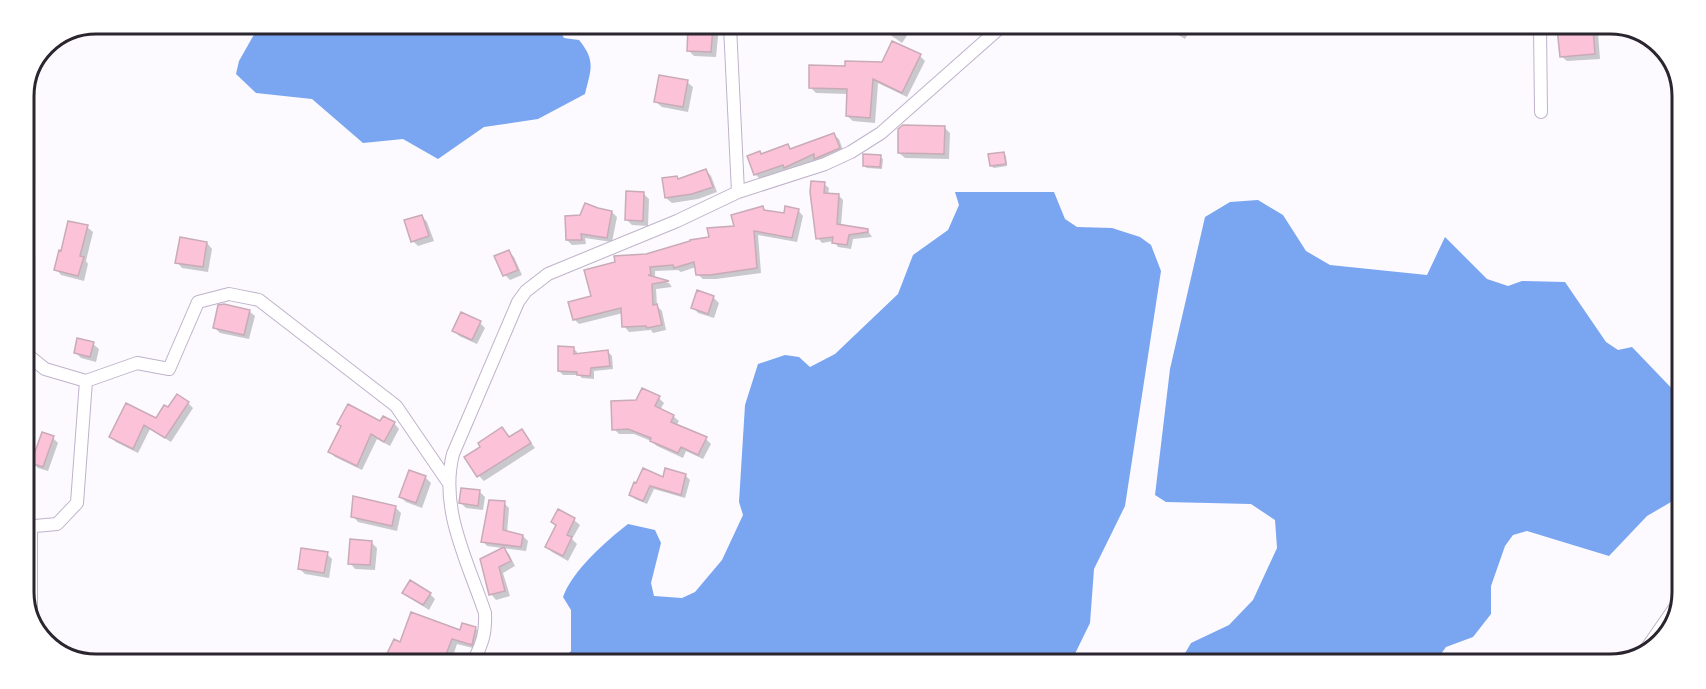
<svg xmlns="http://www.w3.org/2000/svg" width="1706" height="689" font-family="'Times New Roman',serif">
  <rect width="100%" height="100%" fill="#fcfaff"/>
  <path fill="#79a5f1" d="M 260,24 L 557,25 L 564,38 L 579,40 C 596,61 591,69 585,94 L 538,119 L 484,127 L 438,159 L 403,139 L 363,143 L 312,99 L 256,93 L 236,74 L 239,61 Z
    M 955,192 L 1054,192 L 1065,219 L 1077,227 L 1112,228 L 1140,237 L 1151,245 L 1161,271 L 1125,506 L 1094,569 L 1090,623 L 1070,664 L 561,662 L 571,651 L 571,610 L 563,597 C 573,570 605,542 628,524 L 655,530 L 661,543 L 651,583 L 654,596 L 682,598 L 695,592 L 722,560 L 743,515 L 739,502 L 745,405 L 758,364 L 785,355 L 799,357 L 810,367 L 835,354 L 898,294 L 913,255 L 948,230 L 959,205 Z
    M 1258,200 L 1283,215 L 1306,251 L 1330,265 L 1427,275 L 1445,237 L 1487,279 L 1508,286 L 1522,281 L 1565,282 L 1606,342 L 1618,350 L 1632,347 L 1680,397 L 1679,479 L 1677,490 L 1671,502 L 1647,516 L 1609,556 L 1527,531 L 1513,535 L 1505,546 L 1491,586 L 1491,614 L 1473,637 L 1446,647 L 1433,665 L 1184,664 L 1184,655 L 1191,643 L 1229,625 L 1253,600 L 1277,548 L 1275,520 L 1251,504 L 1166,502 L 1155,495 L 1170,369 L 1205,217 L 1230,202 Z"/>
  <path fill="#0003" d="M 690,26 L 719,26 L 716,57 L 694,56 L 688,50 Z
    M 881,26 L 911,26 L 912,28 L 902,43 L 886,32 Z
    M 1165,27 L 1189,27 L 1191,29 L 1185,39 Z
    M 1583,28 L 1593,28 L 1598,33 L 1600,59 L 1567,61 L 1561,56 L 1559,30 Z
    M 920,56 L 925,61 L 907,97 L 878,83 L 875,123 L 853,121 L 847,116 L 849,94 L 816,93 L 810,87 L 883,63 Z
    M 687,82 L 693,87 L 688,112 L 662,107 L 656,102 Z
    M 944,127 L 950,133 L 949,159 L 905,158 L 899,153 Z
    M 834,135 L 839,139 L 844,153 L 820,163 L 816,160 L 790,172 L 788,169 L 760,179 L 755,174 L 787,146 L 792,150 Z
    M 1003,153 L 1006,156 L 1007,166 L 994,168 L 991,166 Z
    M 880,157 L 883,159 L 882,169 L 867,168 L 864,166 Z
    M 706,170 L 711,176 L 717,192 L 698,199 L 672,203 L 666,198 L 677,177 L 680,180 Z
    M 824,184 L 829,188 L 828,195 L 839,196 L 843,200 L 841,226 L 867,230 L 872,237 L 853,239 L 851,249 L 838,247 L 834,241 L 822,243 L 818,238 Z
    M 644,194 L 649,199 L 648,226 L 632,225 L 627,220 Z
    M 763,208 L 767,212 L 785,215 L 798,210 L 803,216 L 797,242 L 758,235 L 761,273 L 716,279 L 703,279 L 697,274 L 696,267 L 681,272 L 678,270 L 655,271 L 655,279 L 669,283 L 672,287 L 656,289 L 657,306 L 662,311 L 666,330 L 653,333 L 651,330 L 629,332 L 624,326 L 623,313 L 579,324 L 574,319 L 593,297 L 647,255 L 710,238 L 736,227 Z
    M 612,212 L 617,217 L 612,242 L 585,238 L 586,244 L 572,245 L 567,240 Z
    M 422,216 L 427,222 L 434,241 L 418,246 L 413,241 Z
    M 87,227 L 93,232 L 86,261 L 88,264 L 84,281 L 61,275 L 56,269 Z
    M 207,243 L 212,249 L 208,272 L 182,268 L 177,262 Z
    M 508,251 L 514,257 L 522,275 L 510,280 L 505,275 Z
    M 713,297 L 719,303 L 714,318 L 698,313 L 693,307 Z
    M 249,311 L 255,316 L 249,339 L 220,333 L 214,327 Z
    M 480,323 L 485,328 L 477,344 L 459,336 L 454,330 Z
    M 93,344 L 99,349 L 96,362 L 81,358 L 76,353 Z
    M 573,348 L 577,352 L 577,355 L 608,352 L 612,356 L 613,369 L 594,371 L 594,379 L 582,378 L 579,375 L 563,375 L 559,371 Z
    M 659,398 L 664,403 L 660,410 L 673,416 L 679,421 L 676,426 L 706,439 L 711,444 L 703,459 L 686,451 L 683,458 L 657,446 L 651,441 L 634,434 L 619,434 L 614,429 L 637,401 Z
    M 188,403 L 193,408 L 171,442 L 150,429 L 138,453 L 116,442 L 111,437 L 156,420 L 168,409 Z
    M 394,423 L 399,429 L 390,446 L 377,439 L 362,470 L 335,457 L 330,452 Z
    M 502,429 L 510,438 L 522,431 L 535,448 L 484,481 L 479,476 L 482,447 Z
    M 53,438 L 58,443 L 48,471 L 38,468 L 33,463 Z
    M 24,463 L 32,467 L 30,476 L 24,474 Z
    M 410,472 L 426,478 L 431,483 L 422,508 L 406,502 L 400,496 Z
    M 686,476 L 690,480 L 685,498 L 654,489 L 647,504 L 635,499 L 631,495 L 664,479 Z
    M 479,491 L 485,497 L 483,510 L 466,508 L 461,503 Z
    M 504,503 L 509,508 L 507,533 L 523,536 L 528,541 L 526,551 L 487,546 L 483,541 Z
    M 395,507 L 401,513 L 397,531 L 358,522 L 353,516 Z
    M 558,511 L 574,520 L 580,525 L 572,539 L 577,544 L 568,561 L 552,552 L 547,547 L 557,527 L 552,522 Z
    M 371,542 L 377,548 L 375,570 L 355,569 L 350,563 Z
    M 503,549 L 509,554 L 515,566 L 503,573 L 510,596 L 496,600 L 491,594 Z
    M 327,554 L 332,559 L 329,578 L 305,574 L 299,568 Z
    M 404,593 L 430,594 L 435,599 L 429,610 L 410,598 Z
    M 463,625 L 476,629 L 481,634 L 477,649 L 457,644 L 452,659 L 446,657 L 444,662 L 385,662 L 400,644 L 461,632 Z
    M 106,656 L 110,661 L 94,661 Z
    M 489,656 L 503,661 L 505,662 L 487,662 Z"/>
  <path fill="#fcc2d8" stroke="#c9abb6" stroke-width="1.5" d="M 688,26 L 713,26 L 711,52 L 687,51 Z
    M 1557,28 L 1593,28 L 1595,54 L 1560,57 Z
    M 892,41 L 921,54 L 902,93 L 873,79 L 870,118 L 846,116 L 847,89 L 809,88 L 809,65 L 845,66 L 845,61 L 882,62 Z
    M 659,75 L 688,80 L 683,107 L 654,102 Z
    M 903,125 L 945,126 L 944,154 L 898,153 L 898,129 Z
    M 834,133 L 840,148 L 814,159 L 814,154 L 784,168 L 783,165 L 754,175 L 747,156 L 760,151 L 761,154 L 788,144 L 790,149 Z
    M 1004,152 L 1006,164 L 990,166 L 988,154 Z
    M 863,154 L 881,155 L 880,167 L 863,166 Z
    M 706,169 L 713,187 L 692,194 L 665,198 L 662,178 L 677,176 L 678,179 Z
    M 811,181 L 825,182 L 824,193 L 839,194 L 837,224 L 868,229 L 868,232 L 849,235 L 847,245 L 832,243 L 833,237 L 816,239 L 810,192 Z
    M 626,191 L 644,192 L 643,221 L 625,220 Z
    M 585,203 L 598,208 L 612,211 L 607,238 L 581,234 L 582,240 L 566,240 L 565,216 L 580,215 Z
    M 763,206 L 764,210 L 784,213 L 785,206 L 799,209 L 792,238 L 754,231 L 757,268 L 710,275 L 696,275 L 694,262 L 674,268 L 673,265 L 650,267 L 651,275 L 648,275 L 669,281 L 652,284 L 653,305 L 657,304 L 662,325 L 647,328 L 646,326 L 622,327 L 621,308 L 573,320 L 568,302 L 591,296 L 584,270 L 615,262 L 614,256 L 646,254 L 690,241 L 690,240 L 709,237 L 707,228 L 734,226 L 731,215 Z
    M 422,215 L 429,236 L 411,242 L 404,220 Z
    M 68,221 L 88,225 L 80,256 L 84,257 L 78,276 L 54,270 L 59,250 L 61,251 Z
    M 180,237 L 207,242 L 203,267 L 175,263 Z
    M 509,250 L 518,270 L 503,276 L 494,256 Z
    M 697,290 L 714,296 L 708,314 L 691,308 Z
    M 224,304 L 250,310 L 244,335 L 213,328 L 218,305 Z
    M 461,312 L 481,321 L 472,340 L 452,331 Z
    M 77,338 L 94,342 L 90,357 L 74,353 Z
    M 558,346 L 574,347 L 574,354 L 608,350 L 610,366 L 591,368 L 590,376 L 577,375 L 577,372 L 558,371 Z
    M 642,388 L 660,396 L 655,406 L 674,415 L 671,422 L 707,437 L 698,455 L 681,447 L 678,453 L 650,441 L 651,438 L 628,429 L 612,430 L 611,401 L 636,400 Z
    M 177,394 L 189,402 L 165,438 L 144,425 L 133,449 L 109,437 L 126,403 L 156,418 L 164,405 L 168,407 Z
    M 348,404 L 380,421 L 383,416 L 395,422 L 384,442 L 371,434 L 357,466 L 328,452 L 341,426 L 337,424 Z
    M 502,427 L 509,437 L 522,429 L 531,443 L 477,477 L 464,457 L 480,447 L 478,443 Z
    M 42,432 L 54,436 L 43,467 L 31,463 Z
    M 643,468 L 663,477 L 665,468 L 686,474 L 681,495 L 650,486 L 643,501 L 629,495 L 634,482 L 636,483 Z
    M 409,470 L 426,476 L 416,503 L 399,497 Z
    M 461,488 L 480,490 L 478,506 L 459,503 Z
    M 353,496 L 396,506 L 392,526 L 351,517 Z
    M 489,500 L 505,501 L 503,530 L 523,535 L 521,547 L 481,542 Z
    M 558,509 L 575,518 L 567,535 L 572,537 L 563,556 L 545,547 L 556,525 L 551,522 Z
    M 350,539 L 372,541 L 370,565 L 348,564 Z
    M 504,547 L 511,561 L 499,567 L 505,591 L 489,595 L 480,559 Z
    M 301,548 L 328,552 L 324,573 L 298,569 Z
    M 410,580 L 431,593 L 423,605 L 402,593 Z
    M 411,612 L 460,630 L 462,623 L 476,627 L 472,645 L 452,639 L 443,662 L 383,662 L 394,639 L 400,642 Z"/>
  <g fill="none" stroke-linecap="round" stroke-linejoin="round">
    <g stroke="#bfb2cb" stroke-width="14">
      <path id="minor" d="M 730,26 L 738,192
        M 1540,28 L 1541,112
        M 24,352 L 45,369 L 86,381
        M 24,527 L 57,524 L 77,503 L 86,381 L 137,363 L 169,369 L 198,302 L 229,294 L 259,300 L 396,406 L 448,482
        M 31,527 L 31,615
        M 1642,655 L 1678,603
        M 473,662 C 482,644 486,634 485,613 C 468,562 439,509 453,454 L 518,302 L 526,291 L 548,274 L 677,221 L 738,192 L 825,164 L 851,152 L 881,133 L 1002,26"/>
    </g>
    <use href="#minor" stroke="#fff" stroke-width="12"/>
  </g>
  <path d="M0 0H1706V689H0ZM96 34H1610A62 62 0 0 1 1672 96V592A62 62 0 0 1 1610 654H96A62 62 0 0 1 34 592V96A62 62 0 0 1 96 34Z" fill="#fff" fill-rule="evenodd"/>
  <path fill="none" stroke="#2a252f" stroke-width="3" d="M96 34H1610A62 62 0 0 1 1672 96V592A62 62 0 0 1 1610 654H96A62 62 0 0 1 34 592V96A62 62 0 0 1 96 34Z"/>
</svg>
